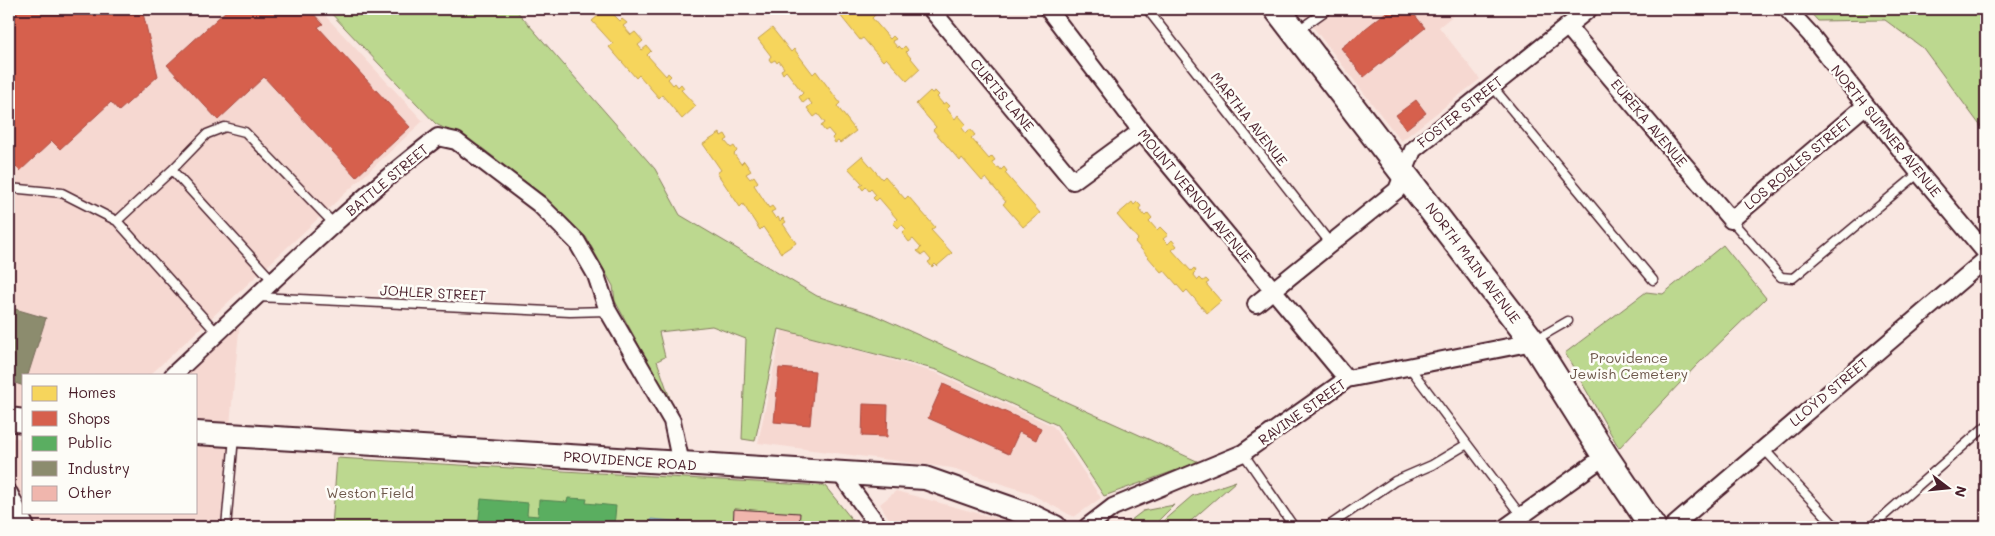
<svg xmlns="http://www.w3.org/2000/svg" width="1995" height="536" font-family="Mali,sans-serif">
  <rect width="100%" height="100%" fill="#f9e7e1"/>
  <filter id="ink" filterUnits="userSpaceOnUse"><feTurbulence type="fractalNoise" baseFrequency=".02" numOctaves="2"/><feDisplacementMap in="SourceGraphic" scale="10" xChannelSelector="R" yChannelSelector="G"/><feConvolveMatrix kernelMatrix="1 2 1 2 8 2 1 2 1" color-interpolation-filters="sRGB"/></filter>
  <g filter="url(#ink)">
    <path fill="#f6d8d1" d="M 9,9 L 319,9 L 423,121 L 150,375 L 24,375 L 24,408 L 9,406 Z
      M 1299,9 L 1461,9 L 1439,27 L 1480,79 L 1401,141 Z
      M 240,321 L 220,527 L 9,527 L 9,438 L 24,438 L 24,512 L 196,512 L 196,375 L 181,375 Z
      M 782,329 L 937,373 L 1053,426 L 1101,498 L 1074,517 L 1027,492 L 952,468 L 758,443 Z
      M 896,491 L 1003,520 L 1015,527 L 894,527 L 880,504 Z"/>
    <path fill="#bcd88f" stroke="#837c5d" d="M 327,9 L 515,9 L 655,169 L 680,215 L 817,296 L 872,314 L 1199,462 L 1104,496 L 1057,425 L 937,370 L 779,329 L 755,441 L 742,439 L 746,339 L 712,326 L 659,332 L 665,357 L 657,361 L 674,410 L 615,301 L 613,286 L 586,237 L 545,197 L 482,148 L 436,124 Z
      M 1807,9 L 1986,9 L 1986,124 L 1982,128 L 1923,48 L 1885,20 L 1818,21 Z
      M 1723,245 L 1766,298 L 1696,366 L 1619,448 L 1565,353 L 1646,292 L 1663,294 Z
      M 337,458 L 825,486 L 858,527 L 332,527 Z
      M 1236,481 L 1184,527 L 1156,527 L 1192,496 Z
      M 1174,505 L 1152,527 L 1122,527 L 1143,511 Z"/>
    <path fill="#96ddf8" stroke="#7891a6" d="M 651,519 L 696,523 L 696,527 L 651,527 Z"/>
    <path fill="#f6d55c" stroke="#c29e4d" d="M 606,9 L 613,9 L 616,12 L 613,14 L 620,21 L 622,19 L 627,23 L 623,26 L 631,35 L 635,32 L 643,41 L 638,45 L 642,50 L 647,46 L 651,51 L 647,55 L 666,76 L 668,73 L 671,76 L 668,79 L 673,85 L 675,83 L 678,87 L 681,84 L 684,88 L 681,90 L 696,106 L 682,119 L 662,95 L 659,98 L 639,75 L 636,78 L 609,47 L 613,44 L 592,21 Z
      M 835,9 L 864,9 L 867,12 L 871,9 L 876,14 L 872,18 L 890,39 L 893,36 L 896,39 L 892,41 L 898,48 L 899,46 L 902,49 L 905,46 L 908,50 L 906,52 L 920,69 L 907,81 L 886,58 L 883,61 L 863,38 L 860,40 Z
      M 772,28 L 791,52 L 794,49 L 813,74 L 816,71 L 840,103 L 837,106 L 856,131 L 840,143 L 838,141 L 835,143 L 832,138 L 834,136 L 828,129 L 825,131 L 821,126 L 825,123 L 818,114 L 814,117 L 807,108 L 812,104 L 808,99 L 803,103 L 799,97 L 803,93 L 786,71 L 783,74 L 781,70 L 784,68 L 779,61 L 777,63 L 775,60 L 771,62 L 769,59 L 771,56 L 758,39 Z
      M 930,91 L 932,93 L 935,91 L 939,95 L 937,97 L 943,104 L 946,102 L 950,106 L 947,109 L 955,119 L 958,115 L 966,124 L 962,128 L 966,133 L 970,129 L 975,135 L 971,138 L 989,159 L 992,156 L 995,160 L 992,162 L 997,168 L 999,167 L 1001,170 L 1004,167 L 1007,171 L 1005,173 L 1040,213 L 1023,227 L 1003,204 L 1006,202 L 986,178 L 982,181 L 962,158 L 960,161 L 933,130 L 936,127 L 916,104 Z
      M 720,133 L 721,136 L 725,134 L 728,139 L 725,141 L 731,148 L 734,146 L 737,151 L 734,154 L 741,164 L 744,161 L 751,171 L 746,174 L 750,179 L 754,176 L 758,182 L 754,185 L 769,208 L 772,206 L 775,210 L 771,212 L 776,219 L 778,217 L 780,221 L 783,218 L 786,222 L 783,224 L 796,243 L 781,253 L 763,227 L 760,230 L 743,204 L 740,207 L 717,173 L 721,170 L 703,144 Z
      M 862,156 L 882,179 L 885,176 L 905,199 L 908,196 L 935,227 L 931,230 L 952,253 L 937,266 L 935,264 L 932,267 L 928,262 L 931,260 L 925,253 L 922,255 L 917,251 L 921,248 L 913,239 L 909,242 L 902,233 L 906,229 L 902,225 L 898,228 L 893,223 L 897,219 L 879,198 L 876,201 L 873,198 L 876,195 L 871,189 L 869,191 L 866,187 L 863,190 L 860,186 L 863,184 L 848,168 Z
      M 1132,202 L 1134,205 L 1137,202 L 1141,206 L 1139,209 L 1145,216 L 1148,213 L 1152,218 L 1149,221 L 1157,230 L 1160,227 L 1168,235 L 1163,239 L 1168,244 L 1172,240 L 1177,246 L 1172,250 L 1191,271 L 1194,268 L 1196,271 L 1193,274 L 1198,280 L 1200,278 L 1203,281 L 1206,279 L 1209,282 L 1206,284 L 1221,301 L 1207,313 L 1187,290 L 1184,293 L 1164,270 L 1161,272 L 1135,242 L 1138,239 L 1117,215 Z"/>
    <path fill="#d6604d" stroke="#ac4c43" d="M 9,9 L 142,9 L 158,76 L 119,111 L 111,102 L 60,149 L 52,141 L 20,171 L 9,160 Z
      M 228,9 L 309,9 L 323,24 L 318,27 L 410,127 L 356,177 L 264,77 L 218,120 L 167,65 Z
      M 1390,9 L 1410,9 L 1425,28 L 1364,77 L 1341,48 Z
      M 1416,100 L 1426,113 L 1406,129 L 1396,115 Z
      M 779,368 L 815,371 L 810,425 L 774,422 Z
      M 943,384 L 1041,428 L 1036,440 L 1019,432 L 1009,454 L 928,418 Z
      M 863,404 L 888,405 L 887,437 L 862,436 Z"/>
    <path fill="#5aae61" stroke="#558351" d="M 568,498 L 587,499 L 586,503 L 616,506 L 614,527 L 478,527 L 481,499 L 528,503 L 527,515 L 538,516 L 539,500 L 567,502 Z"/>
    <path fill="#8c8c6e" stroke="#786b5a" d="M 15,309 L 46,318 L 28,375 L 24,375 L 24,386 L 9,381 L 9,330 Z"/>
    <path fill="#f0b6ad" stroke="#4a1f2b" d="M 734,509 L 800,513 L 799,527 L 733,527 Z"/>
    <g fill="none" stroke-linecap="round" stroke-linejoin="round">
      <g stroke="#4a1f2b" stroke-width="11">
        <path id="service" d="M 1147,9 L 1331,244
          M 1297,31 L 1328,9
          M 1492,86 L 1653,280
          M 9,188 L 62,193 L 117,221 L 217,333
          M 1731,220 L 1781,277 L 1793,278 L 1919,173
          M 117,221 L 172,170
          M 273,281 L 172,170 L 207,134 L 225,127 L 245,132 L 334,224
          M 258,297 L 570,312 L 608,311
          M 1535,340 L 1568,321
          M 1410,368 L 1522,517
          M 1763,448 L 1836,527
          M 1243,453 L 1294,527
          M 226,527 L 234,437
          M 1327,527 L 1395,481 L 1432,465 L 1467,444
          M 1871,527 L 1986,426"/>
      </g>
      <g stroke="#4a1f2b" stroke-width="20">
        <path id="minor" d="M 931,9 L 1073,181 L 1141,131
          M 1048,9 L 1141,131 L 1347,379
          M 1787,9 L 1810,34 L 1919,173 L 1986,253
          M 1567,26 L 1731,220 L 1865,106
          M 1256,304 L 1397,190 L 1413,150 L 1589,9
          M 173,375 C 260,294 344,209 438,137 L 456,141 L 539,204 L 577,242 L 596,275 L 608,311 L 672,421 L 681,464
          M 839,472 L 879,527
          M 9,493 L 26,527
          M 1087,527 L 1113,507 L 1243,453 L 1347,379 L 1533,342
          M 1506,527 L 1605,456
          M 1672,527 L 1986,259"/>
      </g>
      <g stroke="#4a1f2b" stroke-width="26">
        <path id="secondary" d="M 9,419 L 24,421
          M 196,433 L 925,478 L 1030,515 L 1055,527"/>
      </g>
      <g stroke="#4a1f2b" stroke-width="29">
        <path id="primary" d="M 1277,9 L 1533,342 L 1605,456 L 1653,527"/>
      </g>
      <use href="#service" stroke="#fdfcf7" stroke-width="8"/>
      <use href="#minor" stroke="#fdfcf7" stroke-width="16"/>
      <use href="#secondary" stroke="#fdfcf7" stroke-width="22"/>
      <use href="#primary" stroke="#fdfcf7" stroke-width="25"/>
    </g>
  </g>
  <g text-anchor="middle" stroke-width="5" stroke-linejoin="round" paint-order="stroke">
    <g font-size="14" fill="#4a1f2b" stroke="#fdfcf7">
      <text transform="translate(1002 95) rotate(50)" y="5">CURTIS LANE</text>
      <text transform="translate(1460 112) rotate(-39)" y="5">FOSTER STREET</text>
      <text transform="translate(1249 119) rotate(52)" y="5">MARTHA AVENUE</text>
      <text transform="translate(1649 123) rotate(50)" y="5">EUREKA AVENUE</text>
      <text transform="translate(1886 131) rotate(51)" y="5">NORTH SUMNER AVENUE</text>
      <text transform="translate(1798 163) rotate(-40)" y="5">LOS ROBLES STREET</text>
      <text transform="translate(387 180) rotate(-40)" y="5">BATTLE STREET</text>
      <text transform="translate(1195 196) rotate(50)" y="5">MOUNT VERNON AVENUE</text>
      <text transform="translate(1473 263) rotate(53)" y="5">NORTH MAIN AVENUE</text>
      <text transform="translate(433 293) rotate(3)" y="5">JOHLER STREET</text>
      <text transform="translate(1829 392) rotate(-40)" y="5">LLOYD STREET</text>
      <text transform="translate(1302 412) rotate(-35)" y="5">RAVINE STREET</text>
      <text transform="translate(630 461) rotate(4)" y="5">PROVIDENCE ROAD</text>
    </g>
    <g font-size="14" fill="#6c5649" stroke="#fdfcf7">
      <text x="1629" y="363">Providence<tspan x="1629" dy="16">Jewish Cemetery</tspan></text>
      <text x="370" y="498">Weston Field</text>
    </g>
  </g>
  <rect width="1995" height="536" fill="none" stroke="#fdfcf7" stroke-width="30"/>
  <rect x="15" y="15" width="1965" height="506" fill="none" stroke="#4a1f2b" stroke-width="2" filter="url(#ink)"/>
  <rect x="22" y="374" width="175" height="140" fill="#fdfcf7" stroke="#b5a4a5"/>
  <rect x="32" y="386" width="25" height="15" fill="#f6d55c" stroke="#b5a4a5"/>
  <text x="68" y="398" font-size="15" fill="#4a1f2b">Homes</text>
  <rect x="32" y="411" width="25" height="15" fill="#d6604d" stroke="#b5a4a5"/>
  <text x="68" y="424" font-size="15" fill="#4a1f2b">Shops</text>
  <rect x="32" y="436" width="25" height="15" fill="#5aae61" stroke="#b5a4a5"/>
  <text x="68" y="448" font-size="15" fill="#4a1f2b">Public</text>
  <rect x="32" y="461" width="25" height="15" fill="#8c8c6e" stroke="#b5a4a5"/>
  <text x="68" y="474" font-size="15" fill="#4a1f2b">Industry</text>
  <rect x="32" y="486" width="25" height="15" fill="#f0b6ad" stroke="#b5a4a5"/>
  <text x="68" y="498" font-size="15" fill="#4a1f2b">Other</text>
  <g transform="translate(1948 488) rotate(106)" stroke="#fdfcf7" stroke-width="4" paint-order="stroke">
  <path d="M0-4L9 19L0 12L-9 19Z" fill="#4a1f2b"/>
  <text y="-8" font-size="14" font-weight="bold" text-anchor="middle" fill="#4a1f2b">N</text>
  </g>
</svg>
